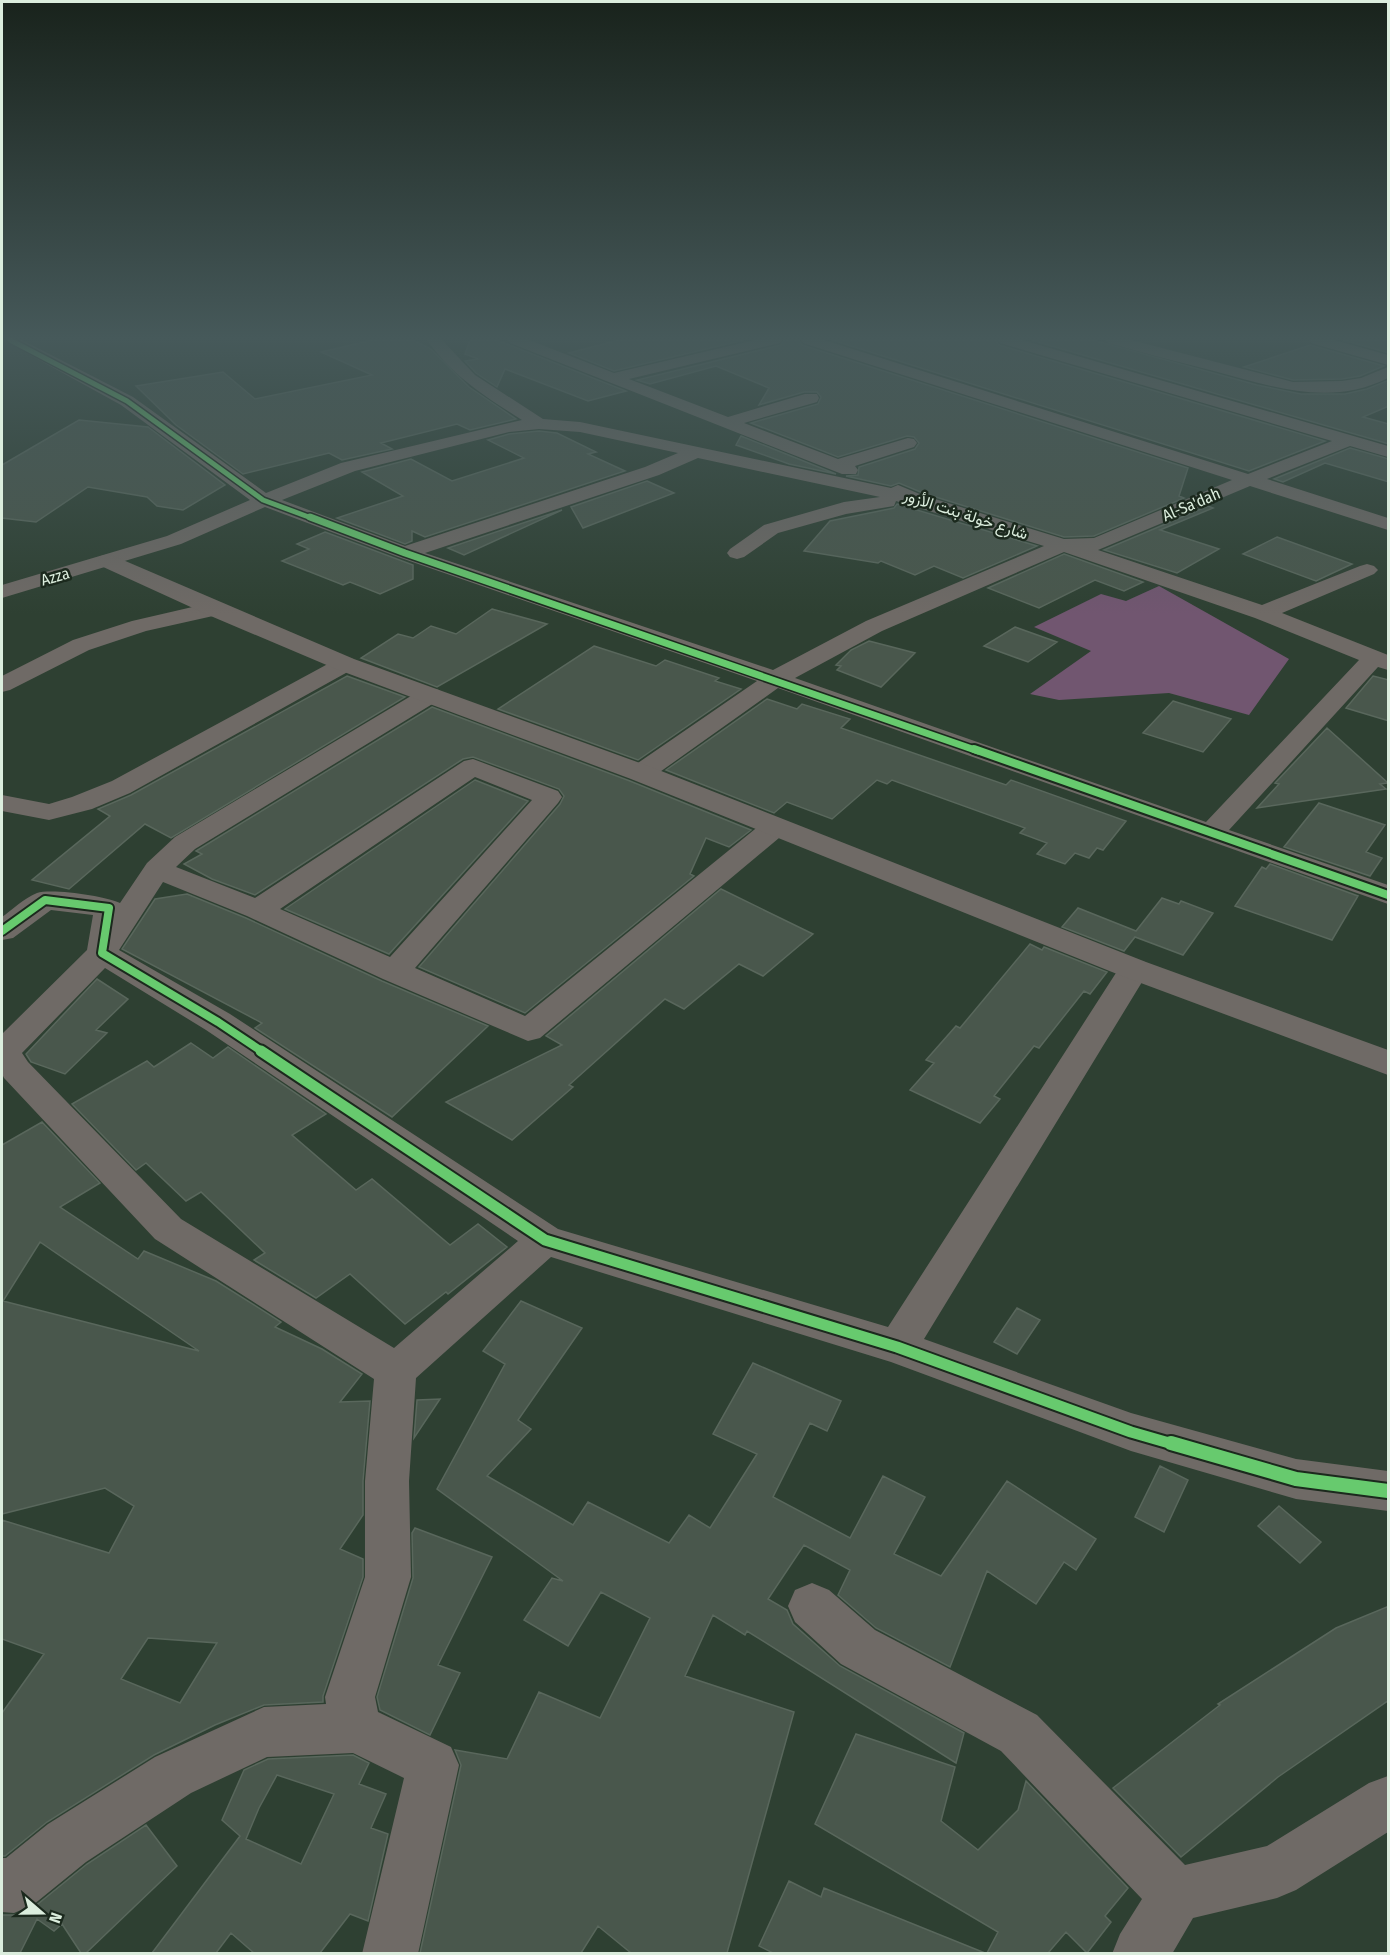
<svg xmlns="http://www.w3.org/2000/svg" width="1390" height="1955" font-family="'Fira Sans Condensed',Vazirmatn,sans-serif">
  <rect width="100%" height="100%" fill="#2e4032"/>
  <path fill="#715670" d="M 1159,586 L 1289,659 L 1249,715 L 1169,693 L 1059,700 L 1030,694 L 1091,651 L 1034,627 L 1101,594 L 1126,601 Z"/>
  <path fill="#49574c" stroke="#59675c" stroke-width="1.5" fill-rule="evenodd" d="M 373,340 L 413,340 L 431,349 L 469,387 L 516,419 L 470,430 L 457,424 L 381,443 L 392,449 L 342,460 L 329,453 L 243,474 L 176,425 L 136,386 L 223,372 L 255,399 L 372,375 L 321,352 Z
    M 470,340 L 497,340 L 626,391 L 588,401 L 505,369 L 497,387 L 476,373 L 465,361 L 478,359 L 465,354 Z
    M 619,340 L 744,340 L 614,371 L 569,353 Z
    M 784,340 L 799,340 L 802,345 L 1188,468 L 1179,496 L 1184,498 L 1094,536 L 1064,537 L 923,493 L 899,483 L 891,486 L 846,476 L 858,475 L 859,467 L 915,449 L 919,443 L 914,437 L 907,436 L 838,457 L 751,423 L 818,404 L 821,397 L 817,392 L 804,392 L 759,405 L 769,388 L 716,366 L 650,384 L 637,380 L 781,345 Z
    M 832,340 L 996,340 L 999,345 L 1325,441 L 1249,471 Z
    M 1031,340 L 1093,340 L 1257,385 L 1301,394 L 1345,394 L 1367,389 L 1389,380 L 1389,406 L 1363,417 L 1389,424 L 1389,444 Z
    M 1343,340 L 1389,340 L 1389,353 Z
    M 1310,345 L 1384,366 L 1360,376 L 1342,379 L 1293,380 L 1244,367 Z
    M 79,420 L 148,427 L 225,485 L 183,510 L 157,506 L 147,497 L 88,487 L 36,522 L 2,518 L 2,465 Z
    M 539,431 L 557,433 L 596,452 L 588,454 L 625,471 L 425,537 L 412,531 L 412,541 L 405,544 L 337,518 L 403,496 L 362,472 L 411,459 L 452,481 L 524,458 L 488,440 L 509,434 Z
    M 741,436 L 836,474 L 789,464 L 736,445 Z
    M 1350,448 L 1389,459 L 1389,482 L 1325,463 L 1283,482 L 1274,479 Z
    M 647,481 L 674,493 L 583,528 L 571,507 Z
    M 897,504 L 1037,546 L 963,578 L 934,566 L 915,575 L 881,561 L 878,563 L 804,551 L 830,521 L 894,508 Z
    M 1208,506 L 1213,508 L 1160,530 L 1219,549 L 1177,573 L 1104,550 Z
    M 562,510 L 464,555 L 448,548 Z
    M 325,532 L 413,565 L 413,579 L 380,594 L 350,582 L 343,585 L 282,561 L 309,549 L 297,544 Z
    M 1277,537 L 1352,564 L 1316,581 L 1243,554 Z
    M 1064,554 L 1143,582 L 1124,591 L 1095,580 L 1039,608 L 988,588 Z
    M 492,609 L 547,624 L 437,687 L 361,658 L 398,634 L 413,638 L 431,626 L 456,634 Z
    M 1015,627 L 1057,642 L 1028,662 L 984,646 Z
    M 869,641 L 915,653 L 881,687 L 837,670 L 841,666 L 836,665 L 851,650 Z
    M 594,646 L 656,666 L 665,660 L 719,678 L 715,681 L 741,689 L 638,760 L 498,709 Z
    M 347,676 L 405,697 L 171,838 L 145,824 L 69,889 L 32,880 L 110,816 L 98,809 L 131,795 Z
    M 1373,676 L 1389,680 L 1389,721 L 1346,708 Z
    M 767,699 L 797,709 L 802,704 L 850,719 L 841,728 L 1006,785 L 1011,780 L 1126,821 L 1103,850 L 1097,848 L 1089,858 L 1075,853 L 1065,864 L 1037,854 L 1047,843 L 1020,833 L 1025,828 L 892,780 L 887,784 L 877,780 L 832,819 L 787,802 L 774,813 L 666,770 Z
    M 1173,701 L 1231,719 L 1203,752 L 1143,733 Z
    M 432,707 L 630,781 L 751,830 L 729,847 L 706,838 L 690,874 L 694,876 L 525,1013 L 419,967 L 560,804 L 564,796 L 559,789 L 473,757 L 463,759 L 255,895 L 212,879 L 184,864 L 202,854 L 196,851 Z
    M 1327,728 L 1388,783 L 1380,784 L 1386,789 L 1257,808 L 1279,784 L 1275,783 Z
    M 475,780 L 528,801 L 389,954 L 285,909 Z
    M 1319,803 L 1385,825 L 1366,852 L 1382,858 L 1370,876 L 1284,847 Z
    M 1270,864 L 1358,896 L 1332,940 L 1235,906 L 1262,867 L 1266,869 Z
    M 721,889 L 813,934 L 763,976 L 739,964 L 684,1009 L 665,999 L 569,1085 L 573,1087 L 512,1140 L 446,1102 L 562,1045 L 546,1036 Z
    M 187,894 L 246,918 L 382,981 L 488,1026 L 392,1117 L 255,1028 L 262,1023 L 122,949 L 155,899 Z
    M 1162,898 L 1179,904 L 1181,901 L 1213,913 L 1183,955 L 1135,937 L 1124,951 L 1062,927 L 1078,908 L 1136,931 Z
    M 1030,944 L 1042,950 L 1044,947 L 1107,972 L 1090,994 L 1084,991 L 1039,1048 L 1034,1046 L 994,1096 L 1000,1099 L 980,1123 L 910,1090 L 934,1063 L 926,1060 L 956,1026 L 960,1028 Z
    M 97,979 L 128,999 L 96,1030 L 107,1033 L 65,1074 L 31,1062 L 26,1054 Z
    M 191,1043 L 213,1058 L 228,1047 L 326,1114 L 292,1135 L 356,1190 L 372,1179 L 450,1245 L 478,1224 L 507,1247 L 448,1294 L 446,1292 L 405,1324 L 350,1274 L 316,1298 L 254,1260 L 265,1253 L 201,1192 L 186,1201 L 146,1163 L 136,1170 L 72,1104 L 147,1061 L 154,1067 Z
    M 42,1122 L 100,1183 L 60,1207 L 138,1259 L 144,1251 L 216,1281 L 281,1322 L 275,1327 L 322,1349 L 362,1374 L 340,1402 L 370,1401 L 363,1481 L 363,1515 L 340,1549 L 363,1559 L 363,1577 L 323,1696 L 323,1702 L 264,1705 L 215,1725 L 154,1755 L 47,1822 L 5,1856 L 2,1856 L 2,1713 L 44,1654 L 2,1639 L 2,1520 L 109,1553 L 134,1506 L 105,1488 L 2,1514 L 2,1145 ZM 40,1242 L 199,1351 L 3,1301 ZM 148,1638 L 217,1643 L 180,1703 L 121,1679 Z
    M 521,1301 L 582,1328 L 518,1420 L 531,1429 L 487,1476 L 573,1525 L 588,1502 L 669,1543 L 689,1515 L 710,1528 L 757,1454 L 713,1434 L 753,1363 L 841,1401 L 827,1431 L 810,1423 L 773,1497 L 850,1538 L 883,1476 L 925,1497 L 894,1554 L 941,1576 L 1007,1481 L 1096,1539 L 1076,1570 L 1064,1562 L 1036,1604 L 987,1571 L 950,1667 L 876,1628 L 838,1595 L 850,1570 L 804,1545 L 768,1599 L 787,1610 L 793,1624 L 840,1666 L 964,1733 L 956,1763 L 747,1631 L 745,1635 L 713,1615 L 685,1676 L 794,1712 L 727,1953 L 631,1953 L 598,1926 L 581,1953 L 420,1953 L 461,1765 L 455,1750 L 507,1759 L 539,1692 L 600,1718 L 650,1618 L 601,1592 L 568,1646 L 524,1620 L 552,1578 L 563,1581 L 437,1489 L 505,1364 L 483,1351 Z
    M 1017,1308 L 1040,1320 L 1017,1354 L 994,1342 Z
    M 440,1399 L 414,1438 L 417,1400 Z
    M 1160,1466 L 1188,1480 L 1164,1532 L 1135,1517 Z
    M 1279,1506 L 1321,1542 L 1300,1563 L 1258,1526 Z
    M 415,1528 L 492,1557 L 438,1665 L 460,1673 L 430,1735 L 380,1710 L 377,1697 L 413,1578 L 412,1533 Z
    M 1389,1606 L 1389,1700 L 1278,1777 L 1181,1857 L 1113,1788 L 1220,1705 L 1218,1704 L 1336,1628 Z
    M 856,1734 L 955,1767 L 941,1821 L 978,1850 L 1018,1810 L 1026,1781 L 1128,1888 L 1105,1916 L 1111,1922 L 1087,1953 L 1066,1932 L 1048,1953 L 987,1953 L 998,1932 L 815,1824 Z
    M 353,1755 L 369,1763 L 359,1784 L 386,1794 L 371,1828 L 388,1834 L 368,1921 L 350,1914 L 320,1953 L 254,1953 L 231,1933 L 216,1953 L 152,1953 L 240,1836 L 222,1820 L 244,1770 L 268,1759 ZM 277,1775 L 334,1794 L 301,1864 L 246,1839 L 259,1808 Z
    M 146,1825 L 177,1866 L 86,1953 L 81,1953 L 62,1924 L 54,1931 L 37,1919 L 20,1953 L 2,1953 L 2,1915 L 15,1915 L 34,1907 L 87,1864 Z
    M 789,1881 L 821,1897 L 824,1888 L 985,1953 L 773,1953 L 759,1946 Z"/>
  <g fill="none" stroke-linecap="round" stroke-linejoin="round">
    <path fill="#6f6a66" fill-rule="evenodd" d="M 3,340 L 22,340 L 133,397 L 266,493 L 341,463 L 522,420 C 486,397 452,376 427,340 L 442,340 L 475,375 L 543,419 L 580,422 L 891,488 L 898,485 L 922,495 L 1064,539 L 1094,538 L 1232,480 L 803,343 L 801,340 L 824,340 L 1248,474 L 1332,441 L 1000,343 L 998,340 L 1022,340 L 1388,446 L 1388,457 L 1350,446 L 1267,479 L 1388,518 L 1388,530 L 1250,486 L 1098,550 L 1262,605 L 1360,566 L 1367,564 L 1374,566 L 1378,570 L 1374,574 L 1282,613 L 1388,655 L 1388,670 L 1378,667 L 1229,830 L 1388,885 L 1388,904 L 778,688 L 650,779 L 641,781 L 632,779 L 628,773 L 632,767 L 757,681 L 398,557 L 265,507 L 181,544 L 2,598 L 2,585 L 167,536 L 250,500 L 121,405 ZM 539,429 L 580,432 L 678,453 L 645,467 L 405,546 L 282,500 L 355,471 L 509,432 ZM 698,458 L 880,497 L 844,502 L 764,525 L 730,549 L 727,553 L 730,557 L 737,559 L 744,557 L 778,533 L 846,514 L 894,506 L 896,501 L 1044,546 L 866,621 L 773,670 L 425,553 L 659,475 ZM 1064,552 L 1255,618 L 1359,660 L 1206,822 L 795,678 L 882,631 Z
      M 508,340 L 529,340 L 614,373 L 755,340 L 782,340 L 780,343 L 629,379 L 728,417 L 805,394 L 817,394 L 819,398 L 817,402 L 744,423 L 838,459 L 908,438 L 914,439 L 917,443 L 914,447 L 855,466 L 858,470 L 856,474 L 842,474 L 510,343 Z
      M 1106,340 L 1131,340 L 1293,382 L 1342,381 L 1361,378 L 1388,367 L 1388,378 C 1330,407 1273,387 1214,371 C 1179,362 1143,353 1108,343 Z
      M 1309,340 L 1334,340 L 1388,355 L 1388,365 L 1311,343 Z
      M 214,602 L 222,604 L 225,609 L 222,614 L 146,631 L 89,650 L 10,690 L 2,692 L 2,676 L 73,640 L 132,621 Z
      M 345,657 L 353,659 L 357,664 L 353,669 L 130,793 L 92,809 L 49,820 L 2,811 L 2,795 L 49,804 L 72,797 L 112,781 L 337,659 Z
      M 430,688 L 439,690 L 442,695 L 439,700 L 195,849 L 176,867 L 255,898 L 464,761 L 473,759 L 558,791 L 562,797 L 558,803 L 415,968 L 525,1016 L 765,821 L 775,819 L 785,821 L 789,827 L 785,833 L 540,1038 L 528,1041 L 383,979 L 247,916 L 163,882 L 119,950 L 230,1014 L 558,1229 L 888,1327 L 1123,962 L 1134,959 L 1145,962 L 1150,969 L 924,1339 L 1131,1413 L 1296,1459 L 1388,1471 L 1388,1511 L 1296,1499 L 1131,1451 L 891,1362 L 551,1257 L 416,1378 L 409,1481 L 411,1577 L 375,1697 L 378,1712 L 451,1747 L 459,1765 L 418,1954 L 362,1954 L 404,1778 L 353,1753 L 267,1757 L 191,1793 L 86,1862 L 33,1905 L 14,1913 L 2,1912 L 2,1858 L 6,1858 L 48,1824 L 155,1757 L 264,1707 L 326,1704 L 325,1697 L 365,1577 L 365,1481 L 374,1379 L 155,1239 L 4,1078 L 2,1074 L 2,1034 L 87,950 L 93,915 L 51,910 L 13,938 L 2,940 L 2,917 C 12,910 24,898 37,893 C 51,888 106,896 120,903 L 147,863 L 175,837 L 421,690 ZM 475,777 L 532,800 L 390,957 L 280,909 ZM 105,968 L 206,1030 L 518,1241 L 394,1348 L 181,1219 L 28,1062 L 22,1053 Z
      M 812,1583 L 829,1590 L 875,1630 L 1037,1715 L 1185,1865 L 1267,1846 L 1369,1783 L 1388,1776 L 1388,1832 L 1296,1890 L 1277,1898 L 1193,1918 L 1172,1954 L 1112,1954 L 1120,1934 L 1142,1899 L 1001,1751 L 841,1664 L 795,1622 L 788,1606 L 795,1590 Z"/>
    <path fill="#6f6a66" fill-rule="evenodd" d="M 109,554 L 354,659 L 651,767 L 1146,962 L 1388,1050 L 1388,1075 L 1122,976 L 631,779 L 336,669 L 206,614 L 101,566 L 98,561 L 101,556 Z"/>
    <g stroke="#1b291d" stroke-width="8">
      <path id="cycleway-far4" d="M 10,340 L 127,401 L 263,500 L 314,519"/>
    </g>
    <g stroke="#1b291d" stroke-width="10">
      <path id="cycleway-far3" d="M 310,517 L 405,553 L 978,751"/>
    </g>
    <g stroke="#1b291d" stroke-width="12">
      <path id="cycleway-far2" d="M 974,749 L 1388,895
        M 2,931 L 45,900 L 109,908 L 102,953 L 218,1022 L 263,1052"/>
    </g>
    <g stroke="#1b291d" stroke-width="15">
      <path id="cycleway-far1" d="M 261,1051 L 545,1240 L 897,1347 L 1131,1432 L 1176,1445"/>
    </g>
    <g stroke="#1b291d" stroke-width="18">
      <path id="cycleway" d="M 1171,1443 L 1296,1479 L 1388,1491"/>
    </g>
    <use href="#cycleway-far4" stroke="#67ca6e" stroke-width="5"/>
    <use href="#cycleway-far3" stroke="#67ca6e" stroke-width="7"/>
    <use href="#cycleway-far2" stroke="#67ca6e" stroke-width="8"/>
    <use href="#cycleway-far1" stroke="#67ca6e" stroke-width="11"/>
    <use href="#cycleway" stroke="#67ca6e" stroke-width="14"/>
  </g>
  <linearGradient id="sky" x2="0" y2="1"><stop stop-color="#19231c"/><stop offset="0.55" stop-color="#46595a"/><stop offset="1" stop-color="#46595a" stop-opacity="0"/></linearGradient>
  <rect width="1390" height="614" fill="url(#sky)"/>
  <g text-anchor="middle" stroke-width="5" stroke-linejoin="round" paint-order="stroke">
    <g font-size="16" fill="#dbeddd" stroke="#1b291d">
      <text transform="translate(1191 504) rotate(-23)" y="6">Al-Sa'dah</text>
      <text transform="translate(966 514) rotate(18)" y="6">شارع خولة بنت الأزور</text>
      <text transform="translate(55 576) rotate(-16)" y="6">Azza</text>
    </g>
  </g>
  <rect width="1390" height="1955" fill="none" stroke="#dbeddd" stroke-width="6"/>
  <g transform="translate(42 1913) rotate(110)" stroke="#1b291d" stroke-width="4.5" paint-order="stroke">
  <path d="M0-4.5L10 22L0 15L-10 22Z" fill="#dbeddd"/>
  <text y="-9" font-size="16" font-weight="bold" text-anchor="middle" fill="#dbeddd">N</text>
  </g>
</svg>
